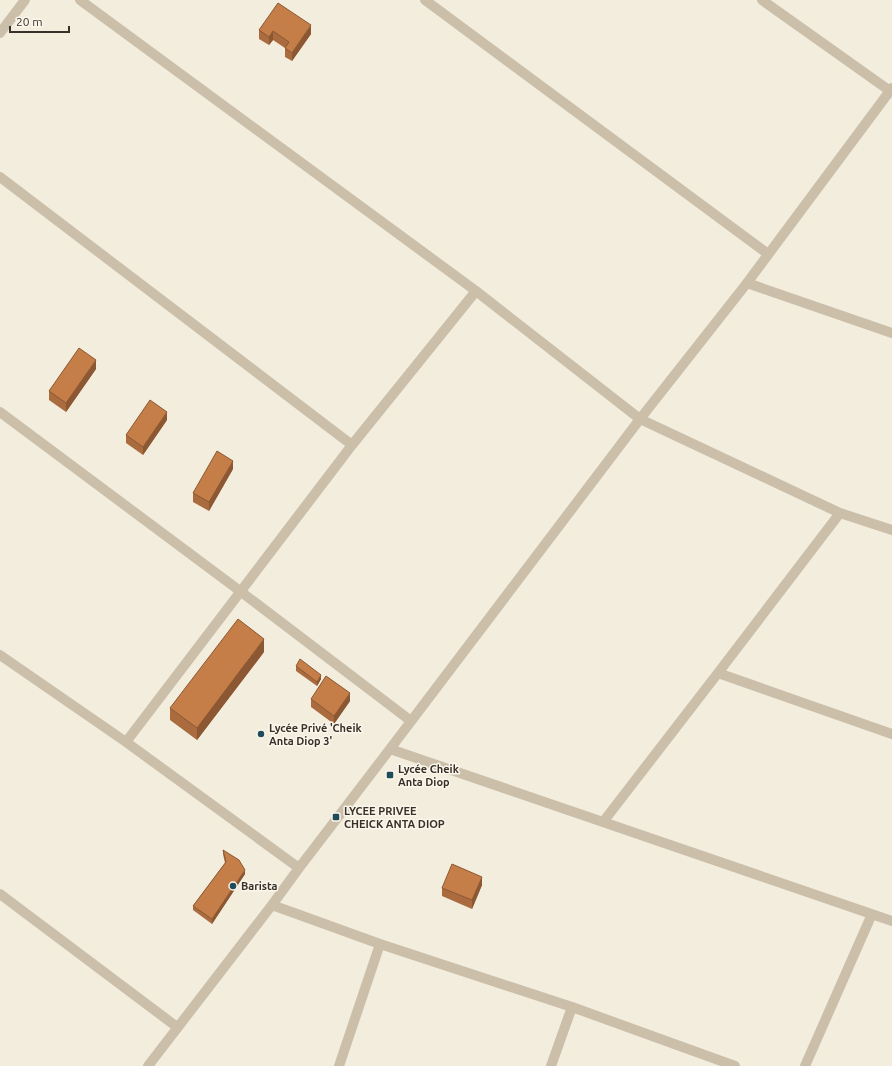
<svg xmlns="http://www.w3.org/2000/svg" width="892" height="1066" font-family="Ubuntu,sans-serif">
  <rect width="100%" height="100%" fill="#f3edde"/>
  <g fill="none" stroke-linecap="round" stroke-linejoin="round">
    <path stroke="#cbbfaa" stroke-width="10" d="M 80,0 L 476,291 L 640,419 L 840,513 L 892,530
      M 425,0 L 768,254
      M 762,0 L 890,91
      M 0,33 L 25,0
      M 0,177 L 352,445
      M 747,283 L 892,333
      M 0,412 L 240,591 L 411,721
      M 0,655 L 126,742 L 299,868
      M 718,673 L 892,734
      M 126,742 L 352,445 L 476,291
      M 390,749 L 892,921
      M 603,822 L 718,673 L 840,513
      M 0,894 L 177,1027
      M 272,905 L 380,944 L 572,1007 L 735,1066
      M 148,1066 L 272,905 L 299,868 L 390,749 L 640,419 L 747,283 L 892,88
      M 339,1066 L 380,944
      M 551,1066 L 572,1007
      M 805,1066 L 872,914"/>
  </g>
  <path fill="#aa6c3f" d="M 259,30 L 311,34 L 292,61 L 285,57 L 285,48 L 273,40 L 269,45 L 259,39 Z
    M 96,369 L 66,412 L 49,400 L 49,391 Z
    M 167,420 L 143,455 L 126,443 L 126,435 Z
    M 233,469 L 209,511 L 193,502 L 193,493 Z
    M 264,652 L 197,740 L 170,720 L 170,708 Z
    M 296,666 L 321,679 L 317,686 L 296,671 Z
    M 311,699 L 350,701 L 334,724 L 311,707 Z
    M 223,850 L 245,874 L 212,924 L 193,910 L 193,906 L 225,863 L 223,854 Z
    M 482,885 L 472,909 L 442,896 L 442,888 Z"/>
  <path fill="#8b5833" d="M 311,25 L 311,34 L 292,61 L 292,53 Z
    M 273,31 L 273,40 L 269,45 L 269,37 Z
    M 96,360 L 96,369 L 66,412 L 66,403 Z
    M 167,412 L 167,420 L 143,455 L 143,447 Z
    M 233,461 L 233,469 L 209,511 L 209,502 Z
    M 264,639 L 264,652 L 197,740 L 197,728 Z
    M 321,675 L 321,679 L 317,686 L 317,682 Z
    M 350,693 L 350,701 L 334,724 L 334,716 Z
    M 245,870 L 245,874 L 212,924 L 212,919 Z
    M 482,877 L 482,885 L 472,909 L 472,900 Z"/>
  <path fill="#c67e49" stroke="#8b5833" d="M 278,3 L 311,25 L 292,53 L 285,48 L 289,42 L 273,31 L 269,37 L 259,30 Z
    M 79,348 L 96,360 L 66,403 L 49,391 Z
    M 150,400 L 167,412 L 143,447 L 126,435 Z
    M 217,451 L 233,461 L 209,502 L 193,493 Z
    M 238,619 L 264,639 L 197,728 L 170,708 Z
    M 300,659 L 321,675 L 317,682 L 296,666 Z
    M 326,676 L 350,693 L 334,716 L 311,699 Z
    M 223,850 L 239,860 L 245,870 L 212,919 L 193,906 L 226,862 Z
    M 452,864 L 482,877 L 472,900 L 442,888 Z"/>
  <g fill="#1f4c5b" stroke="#faf6eb" stroke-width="1.5">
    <circle cx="261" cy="734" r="4"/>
    <rect x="386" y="771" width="8" height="8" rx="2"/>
    <rect x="332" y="813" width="8" height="8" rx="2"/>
    <circle cx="233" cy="886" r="4"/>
  </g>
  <g text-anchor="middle" stroke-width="3" stroke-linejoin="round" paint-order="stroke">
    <g font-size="11" font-weight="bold" fill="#393129" stroke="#faf6eb" text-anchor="start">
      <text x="269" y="732">Lycée Privé 'Cheik<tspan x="269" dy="13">Anta Diop 3'</tspan></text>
      <text x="398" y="773">Lycée Cheik<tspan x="398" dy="13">Anta Diop</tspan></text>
      <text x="344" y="815">LYCEE PRIVEE<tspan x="344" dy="13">CHEICK ANTA DIOP</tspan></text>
      <text x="241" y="890">Barista</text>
    </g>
  </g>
  <path d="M10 26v6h59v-6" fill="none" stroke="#393129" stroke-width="2"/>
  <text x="16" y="26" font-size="12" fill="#393129" stroke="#faf6eb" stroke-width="3" paint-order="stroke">20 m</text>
</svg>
